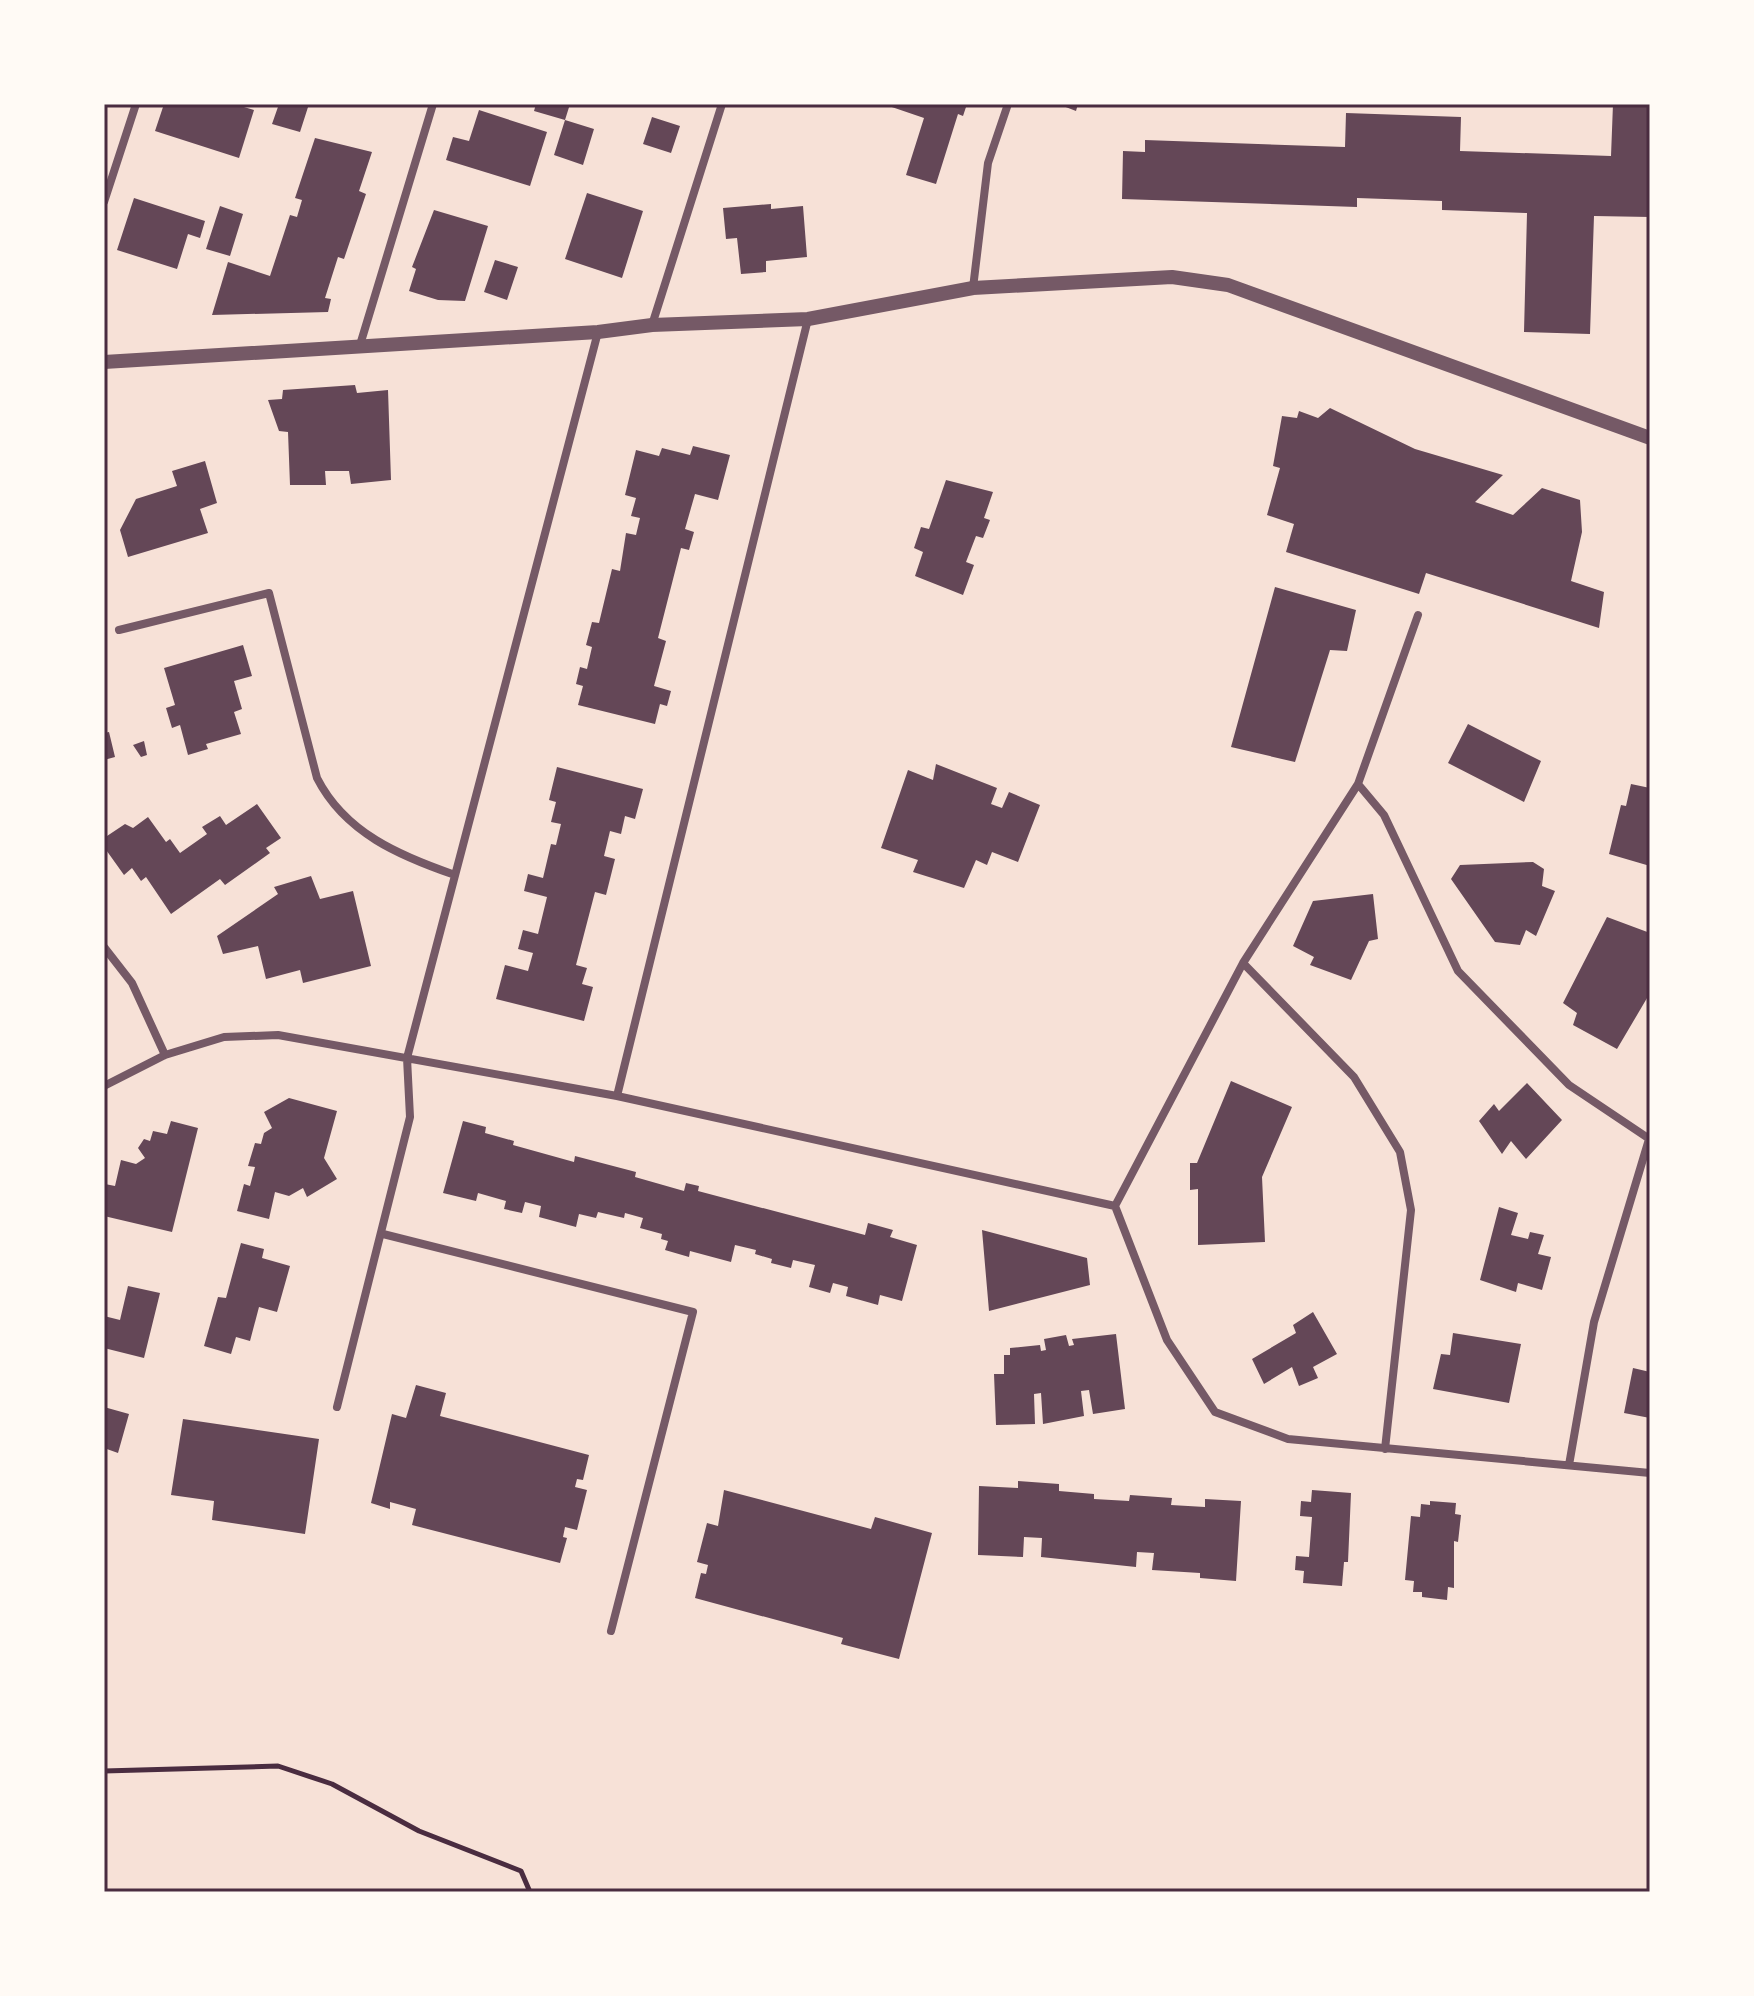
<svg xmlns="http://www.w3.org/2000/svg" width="1754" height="1996" font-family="'Noto Serif',serif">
  <rect width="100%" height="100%" fill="#f7e1d7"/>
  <path fill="#644757" d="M 164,104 L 245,104 L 244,107 L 254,110 L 239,158 L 155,131 Z
    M 279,104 L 309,104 L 300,132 L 272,124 Z
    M 536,104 L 570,104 L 565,120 L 594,129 L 583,165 L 554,155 L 565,120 L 534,111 Z
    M 883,104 L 967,104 L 963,116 L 958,114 L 936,184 L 906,175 L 924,118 Z
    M 1058,104 L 1078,104 L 1076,111 Z
    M 1613,104 L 1650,104 L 1650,217 L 1594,216 L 1590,334 L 1524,332 L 1527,213 L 1442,210 L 1442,201 L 1357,198 L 1357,207 L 1122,199 L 1123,151 L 1145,152 L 1145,140 L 1345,147 L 1346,113 L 1461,117 L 1460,151 L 1611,156 Z
    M 479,110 L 547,132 L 530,186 L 446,160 L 453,137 L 469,141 Z
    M 652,117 L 680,126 L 671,153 L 643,144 Z
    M 315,138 L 372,152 L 359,191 L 366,194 L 344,259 L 338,257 L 325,298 L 331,299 L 328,312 L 212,315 L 228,262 L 270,276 L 290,215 L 297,217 L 302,200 L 295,198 Z
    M 587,193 L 643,211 L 622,278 L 565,259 Z
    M 134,198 L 205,221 L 200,238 L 188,234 L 177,269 L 117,250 Z
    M 771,204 L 771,209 L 803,206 L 807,257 L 766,261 L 766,272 L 741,274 L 737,238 L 726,239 L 723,208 Z
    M 220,206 L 243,214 L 230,256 L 206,249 Z
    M 434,210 L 488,226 L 465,301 L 438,300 L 409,291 L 416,269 L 412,267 Z
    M 495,260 L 518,267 L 507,300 L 484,292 Z
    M 355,385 L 357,393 L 388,390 L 391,480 L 351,484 L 349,471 L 325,471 L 326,485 L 290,485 L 288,432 L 279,431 L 268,400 L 282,399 L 283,390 Z
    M 1330,408 L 1415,449 L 1503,475 L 1475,502 L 1513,515 L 1542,488 L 1580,500 L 1582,532 L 1571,581 L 1604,592 L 1599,628 L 1426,573 L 1419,594 L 1286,552 L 1294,524 L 1267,515 L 1280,468 L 1273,466 L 1282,416 L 1297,418 L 1299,411 L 1318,418 Z
    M 693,446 L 730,455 L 718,500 L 695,494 L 685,529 L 694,532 L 689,550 L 681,548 L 658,638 L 666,641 L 654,686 L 671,691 L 667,706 L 660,704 L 655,724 L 578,705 L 583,686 L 576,684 L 580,667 L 587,669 L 592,647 L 586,645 L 592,622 L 599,623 L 612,569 L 620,571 L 626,533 L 636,535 L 640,518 L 631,516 L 636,498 L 625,495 L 636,450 L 659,456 L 662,448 L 690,455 Z
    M 205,461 L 217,503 L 200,509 L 208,533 L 128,557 L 120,530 L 136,499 L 177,486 L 172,471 Z
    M 946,480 L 993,492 L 984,518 L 990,520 L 983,538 L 976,536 L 966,562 L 974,565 L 963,595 L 915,576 L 923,552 L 914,548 L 921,527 L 929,529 Z
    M 1275,587 L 1356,610 L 1347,651 L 1330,650 L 1295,762 L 1231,747 Z
    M 243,645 L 252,676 L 234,681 L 242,709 L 234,712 L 241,734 L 206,744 L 208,749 L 188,755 L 180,725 L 172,728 L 166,708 L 175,705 L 164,668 Z
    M 1468,724 L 1541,761 L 1524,802 L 1448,763 Z
    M 109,732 L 115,757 L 104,760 L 104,733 Z
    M 144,741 L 147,755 L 141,757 L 133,745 Z
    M 936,764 L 997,788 L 991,804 L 1002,808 L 1009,792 L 1040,805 L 1018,862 L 992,852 L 987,865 L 976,860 L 964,888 L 913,872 L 918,860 L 881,848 L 908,770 L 933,780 Z
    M 557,767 L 643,789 L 635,819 L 625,816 L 621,834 L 610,831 L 604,856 L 615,859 L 606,895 L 595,892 L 576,965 L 587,968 L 582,984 L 593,987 L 584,1021 L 496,999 L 505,965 L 528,971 L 533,953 L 518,949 L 523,930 L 538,934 L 547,897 L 524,891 L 528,874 L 543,878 L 551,844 L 556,845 L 561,824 L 551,822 L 556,802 L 549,800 Z
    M 1631,784 L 1650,788 L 1650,866 L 1609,854 L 1621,805 L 1626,806 Z
    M 257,804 L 281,838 L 266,848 L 270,853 L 225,885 L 220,879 L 171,914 L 146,877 L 141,881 L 132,868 L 124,875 L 104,847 L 104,838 L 125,824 L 133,828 L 148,817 L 166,842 L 170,839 L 180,853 L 207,834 L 202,827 L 220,816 L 226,825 Z
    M 1533,862 L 1544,869 L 1542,886 L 1555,891 L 1536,936 L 1526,930 L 1520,945 L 1495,942 L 1451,879 L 1460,865 Z
    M 311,876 L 320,899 L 353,891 L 371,966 L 303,983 L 300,970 L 266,979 L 258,946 L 223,954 L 217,936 L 278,894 L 274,887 Z
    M 1373,894 L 1378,939 L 1369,941 L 1351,980 L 1310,965 L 1314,957 L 1293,946 L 1313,901 Z
    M 1607,917 L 1650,933 L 1650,993 L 1617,1049 L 1573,1025 L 1577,1013 L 1563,1003 Z
    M 1231,1081 L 1292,1107 L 1262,1177 L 1265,1242 L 1198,1245 L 1198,1189 L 1190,1190 L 1190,1163 L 1197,1163 Z
    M 1527,1083 L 1562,1120 L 1526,1159 L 1511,1141 L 1502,1154 L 1479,1121 L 1494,1104 L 1499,1111 Z
    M 289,1098 L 337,1111 L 324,1158 L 337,1179 L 307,1197 L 303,1188 L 289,1196 L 275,1192 L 269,1219 L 237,1211 L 244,1184 L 250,1186 L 255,1167 L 248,1166 L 255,1143 L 261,1144 L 264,1133 L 272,1128 L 264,1112 Z
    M 171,1121 L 198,1128 L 172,1232 L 104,1216 L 105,1184 L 115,1186 L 121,1160 L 136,1164 L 145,1158 L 138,1148 L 144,1139 L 150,1141 L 153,1131 L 167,1134 Z
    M 463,1121 L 486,1127 L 485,1133 L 514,1141 L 513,1145 L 574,1162 L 575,1156 L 636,1172 L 635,1177 L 684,1191 L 686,1183 L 699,1186 L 698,1191 L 865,1235 L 868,1223 L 893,1230 L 890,1237 L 917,1245 L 902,1301 L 880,1295 L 878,1305 L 846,1296 L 848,1287 L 833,1283 L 830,1293 L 809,1287 L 815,1265 L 793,1260 L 791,1268 L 771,1263 L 772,1259 L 755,1254 L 756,1250 L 735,1245 L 731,1262 L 690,1251 L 689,1257 L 665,1250 L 668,1241 L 661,1239 L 662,1234 L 640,1228 L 643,1218 L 625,1213 L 624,1218 L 598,1212 L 596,1218 L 579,1214 L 576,1227 L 539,1217 L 541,1206 L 525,1202 L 522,1213 L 504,1209 L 506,1201 L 478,1193 L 476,1201 L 443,1193 Z
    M 1499,1207 L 1518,1213 L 1511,1235 L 1528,1239 L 1530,1232 L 1544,1235 L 1538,1254 L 1551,1257 L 1542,1290 L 1518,1283 L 1516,1292 L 1480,1280 Z
    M 982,1230 L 1087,1258 L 1090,1285 L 989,1311 Z
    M 241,1243 L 264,1249 L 262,1258 L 290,1266 L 277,1312 L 259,1307 L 250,1341 L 236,1337 L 231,1354 L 204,1346 L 218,1297 L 226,1298 Z
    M 128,1286 L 160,1293 L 144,1358 L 104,1348 L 104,1316 L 120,1320 Z
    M 1313,1312 L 1337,1354 L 1313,1367 L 1318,1378 L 1299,1386 L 1292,1367 L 1264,1384 L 1252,1359 L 1296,1333 L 1293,1325 Z
    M 1453,1333 L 1521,1344 L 1509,1403 L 1433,1389 L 1441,1354 L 1450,1355 Z
    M 1116,1334 L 1125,1409 L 1093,1414 L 1089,1390 L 1081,1391 L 1084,1416 L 1043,1424 L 1041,1393 L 1034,1394 L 1035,1424 L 996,1425 L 994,1374 L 1004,1374 L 1004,1355 L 1010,1355 L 1010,1348 L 1040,1345 L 1041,1351 L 1046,1350 L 1044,1339 L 1066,1335 L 1069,1346 L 1074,1345 L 1072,1339 Z
    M 1633,1368 L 1650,1372 L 1650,1418 L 1624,1413 Z
    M 416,1385 L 446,1393 L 440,1416 L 589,1455 L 583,1480 L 577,1479 L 575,1487 L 587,1490 L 577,1530 L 565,1527 L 563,1537 L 567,1538 L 560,1563 L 412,1525 L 416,1509 L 390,1502 L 390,1509 L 371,1503 L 392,1414 L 406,1418 Z
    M 104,1407 L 129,1414 L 118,1453 L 104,1448 Z
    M 183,1419 L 319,1439 L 305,1534 L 212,1520 L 214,1501 L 171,1495 Z
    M 1018,1481 L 1059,1484 L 1059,1491 L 1094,1494 L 1094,1499 L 1129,1501 L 1130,1495 L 1172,1498 L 1171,1505 L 1205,1507 L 1205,1499 L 1241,1501 L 1236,1581 L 1200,1578 L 1200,1573 L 1152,1570 L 1154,1553 L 1137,1552 L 1136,1567 L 1041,1557 L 1042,1538 L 1024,1537 L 1023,1557 L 978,1555 L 979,1486 L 1018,1488 Z
    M 724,1490 L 871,1529 L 875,1517 L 932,1533 L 899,1659 L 841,1644 L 843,1638 L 695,1598 L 701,1573 L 706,1574 L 708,1565 L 697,1562 L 707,1523 L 718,1526 Z
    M 1312,1490 L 1351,1493 L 1348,1562 L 1344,1562 L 1342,1586 L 1303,1583 L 1304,1571 L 1295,1570 L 1296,1556 L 1309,1557 L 1312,1517 L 1300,1516 L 1301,1501 L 1311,1502 Z
    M 1430,1501 L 1456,1503 L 1455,1514 L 1461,1515 L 1458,1542 L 1454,1541 L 1454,1588 L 1448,1587 L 1447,1600 L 1422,1597 L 1422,1592 L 1413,1592 L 1414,1581 L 1405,1580 L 1411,1516 L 1420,1517 L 1421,1504 L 1430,1505 Z"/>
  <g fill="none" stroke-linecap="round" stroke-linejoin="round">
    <path stroke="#4a2c40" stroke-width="5" d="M 104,1771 L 278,1766 L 332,1784 L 419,1831 L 521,1871 L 530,1892"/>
    <path stroke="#755966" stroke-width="8" d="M 104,202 L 136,104
      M 973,288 L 988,163 L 1008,104
      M 652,325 L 722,104
      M 360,345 L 433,104
      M 119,630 L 269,593 L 317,778 C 345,833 400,856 455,875
      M 1358,784 L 1384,815 L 1458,971 L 1569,1085 L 1648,1138
      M 104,947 L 132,983 L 165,1055
      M 1243,963 L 1354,1077 L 1400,1152 L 1411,1210 L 1385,1449
      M 104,1086 L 165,1055 L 224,1037 L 278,1035 L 617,1096 L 1115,1206 L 1167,1340 L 1215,1412 L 1288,1439 L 1650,1473
      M 617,1096 L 808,319
      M 1115,1206 L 1243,963 L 1358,784 L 1418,615
      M 383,1234 L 693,1312 L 611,1631
      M 337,1407 L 410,1117 L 407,1058 L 598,332
      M 1569,1465 L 1594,1322 L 1650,1136"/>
    <path stroke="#755966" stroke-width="14" d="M 104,362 L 598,332 L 652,325 L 808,319 L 973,288 L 1172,277 L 1228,285 L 1650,438"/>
  </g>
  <rect width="1754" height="1996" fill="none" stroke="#fffaf5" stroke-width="212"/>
  <rect x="106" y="106" width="1542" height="1784" fill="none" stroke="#4a2c40" stroke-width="3"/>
</svg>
